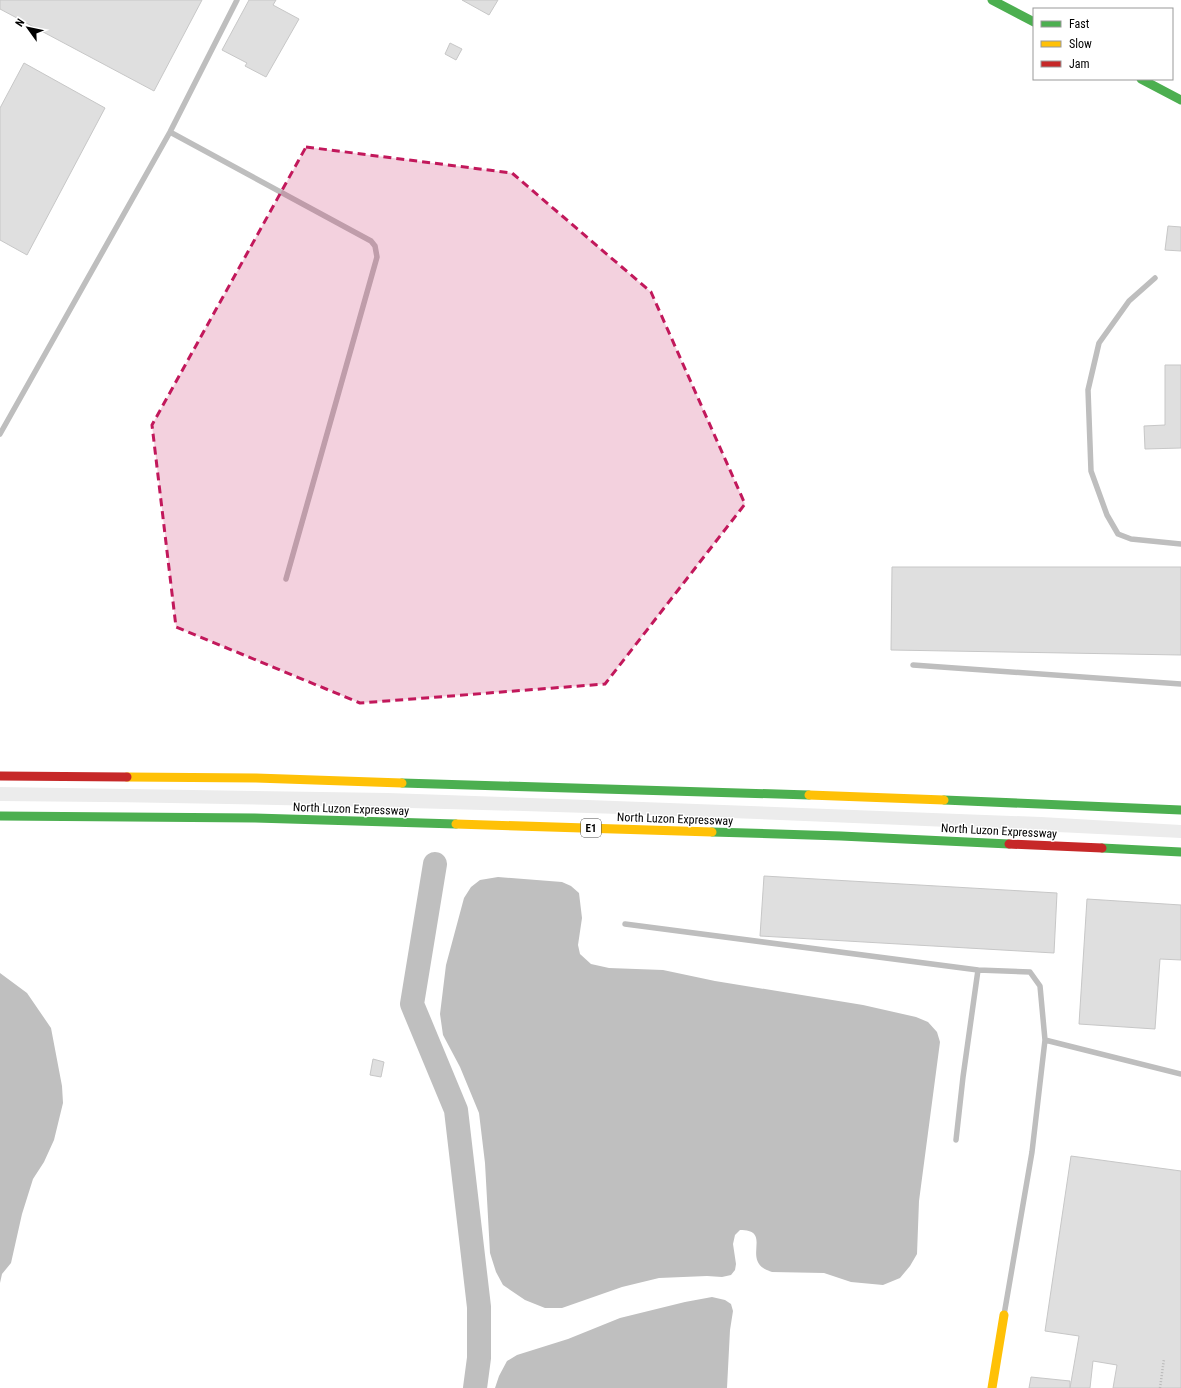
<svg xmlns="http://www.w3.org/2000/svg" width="1181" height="1388" font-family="'Roboto Condensed',sans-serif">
  <rect width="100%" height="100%" fill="#fff"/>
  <path fill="#ececec" d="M 0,787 L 388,793 L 588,800 L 1041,817 L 1181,825 L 1181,838 C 788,818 394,804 0,801 Z"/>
  <path fill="#bfbfbf" d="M 498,877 L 562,882 L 571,886 L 579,893 L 582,918 L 578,945 L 580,954 L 591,964 L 609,968 L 663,970 L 715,981 L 863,1005 L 916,1017 L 928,1022 L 937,1032 L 940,1042 L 919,1201 L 917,1254 L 910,1266 L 900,1278 L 883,1285 L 851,1282 L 824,1273 L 772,1272 C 738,1262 775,1230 740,1230 L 735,1235 L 733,1244 L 736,1264 L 735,1270 L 731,1275 L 722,1277 L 707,1276 L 659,1278 L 622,1287 L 562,1308 L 545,1308 L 525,1300 L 503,1285 L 496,1272 L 490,1253 L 485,1163 L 479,1113 L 460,1067 L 443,1035 L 440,1014 L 446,965 L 464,898 L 471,887 L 480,880 Z
    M 0,973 L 27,993 L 51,1028 L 62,1086 L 63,1103 L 54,1140 L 44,1162 L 33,1179 L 22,1214 L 11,1263 L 2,1274 L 0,1283 Z
    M 712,1297 L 725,1300 L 731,1304 L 733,1311 L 730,1330 L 727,1388 L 495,1388 L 499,1376 L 507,1361 L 517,1355 L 568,1339 L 620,1318 L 685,1302 Z"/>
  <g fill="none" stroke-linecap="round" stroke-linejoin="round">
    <path stroke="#bfbfbf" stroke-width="24" d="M 435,864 L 412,1004 L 456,1110 L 479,1307 L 479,1358 L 475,1388"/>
  </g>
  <path fill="#dfdfdf" stroke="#c7c7c7" d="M 0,0 L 202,0 L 154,91 L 0,9 Z
    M 249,0 L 276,0 L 273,5 L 299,19 L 266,77 L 245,66 L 247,63 L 222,50 Z
    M 462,0 L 498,0 L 489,15 Z
    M 450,43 L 462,49 L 456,60 L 445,54 Z
    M 24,63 L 105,108 L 27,255 L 0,240 L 0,108 Z
    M 1168,226 L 1181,227 L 1181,251 L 1165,250 Z
    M 1165,365 L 1181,365 L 1181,448 L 1145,449 L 1144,426 L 1165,425 Z
    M 892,567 L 1181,567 L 1181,655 L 891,650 Z
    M 764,876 L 1057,893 L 1054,953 L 760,936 Z
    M 1087,899 L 1181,905 L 1181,960 L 1160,959 L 1155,1029 L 1079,1024 Z
    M 373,1059 L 384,1062 L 381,1077 L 370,1075 Z
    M 1071,1156 L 1181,1171 L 1181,1388 L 1113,1388 L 1117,1365 L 1093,1361 L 1090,1388 L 1070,1388 L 1079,1336 L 1045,1331 Z
    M 1031,1377 L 1070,1381 L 1070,1388 L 1029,1388 Z"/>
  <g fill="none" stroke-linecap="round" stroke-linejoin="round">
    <path stroke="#b9b9b9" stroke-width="2.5" stroke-dasharray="1 2" stroke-linecap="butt" d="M 1160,1388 L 1164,1359"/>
    <path stroke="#bebebe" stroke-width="5.5" d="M 170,132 L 371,241 L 375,246 L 377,257 L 286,579
      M 1155,278 L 1129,301 L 1099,343 L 1088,390 L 1091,471 L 1107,515 L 1118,534 L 1131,539 L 1181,544
      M 0,434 L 170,132 L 237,0
      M 913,665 L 1181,684
      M 625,924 L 978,970 L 1030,972 L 1040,986 L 1045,1040 L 1181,1074
      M 956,1140 L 963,1077 L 978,970
      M 1004,1315 L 1032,1152 L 1045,1040"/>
    <path stroke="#4caf50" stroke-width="9" d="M 992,0 L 1034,22
      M 1141,79 L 1181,100
      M 402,783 L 809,795
      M 944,800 L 1181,810
      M 0,816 L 255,818 L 456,824
      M 712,832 L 841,836 L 1009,844
      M 1102,848 L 1181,852"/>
    <path stroke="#ffc107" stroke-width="9" d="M 127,777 L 256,778 L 402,783
      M 809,795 L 944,800
      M 456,824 L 712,832
      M 992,1388 L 1004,1315"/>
    <path stroke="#c62828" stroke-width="9" d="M 0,776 L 127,777
      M 1009,844 L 1102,848"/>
  </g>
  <path fill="#c2185b" fill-opacity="0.2" stroke="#c2185b" stroke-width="3" stroke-dasharray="8 5" stroke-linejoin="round" d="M 306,147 L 512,173 L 651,292 L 745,504 L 605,684 L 360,703 L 176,627 L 152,425 Z"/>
  <g text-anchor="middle" stroke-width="3" stroke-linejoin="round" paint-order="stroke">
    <rect fill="#fff" stroke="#4c4c4c" stroke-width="1" x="581" y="819" width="20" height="18" rx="3"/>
    <g font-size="11" font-weight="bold" fill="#000">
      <text x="591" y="832">E1</text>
    </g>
    <g font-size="12" fill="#000" stroke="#fff">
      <text transform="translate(351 809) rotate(2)" y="4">North Luzon Expressway</text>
      <text transform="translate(675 819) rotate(2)" y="4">North Luzon Expressway</text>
      <text transform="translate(999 831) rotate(3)" y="4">North Luzon Expressway</text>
    </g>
  </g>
  <rect x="1033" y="8" width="140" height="72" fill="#ffffff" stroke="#999999"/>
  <rect x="1041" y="21" width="20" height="6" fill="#4caf50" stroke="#999999"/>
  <text x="1069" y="28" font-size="12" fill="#000000">Fast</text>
  <rect x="1041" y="41" width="20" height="6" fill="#ffc107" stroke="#999999"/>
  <text x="1069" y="48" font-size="12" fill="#000000">Slow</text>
  <rect x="1041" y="61" width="20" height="6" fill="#c62828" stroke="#999999"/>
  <text x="1069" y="68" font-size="12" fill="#000000">Jam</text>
  <g transform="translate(28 28) rotate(303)" stroke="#ffffff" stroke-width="3" paint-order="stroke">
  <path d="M0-3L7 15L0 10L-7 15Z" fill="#000000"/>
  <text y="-6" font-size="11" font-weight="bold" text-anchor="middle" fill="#000000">N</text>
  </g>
</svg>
